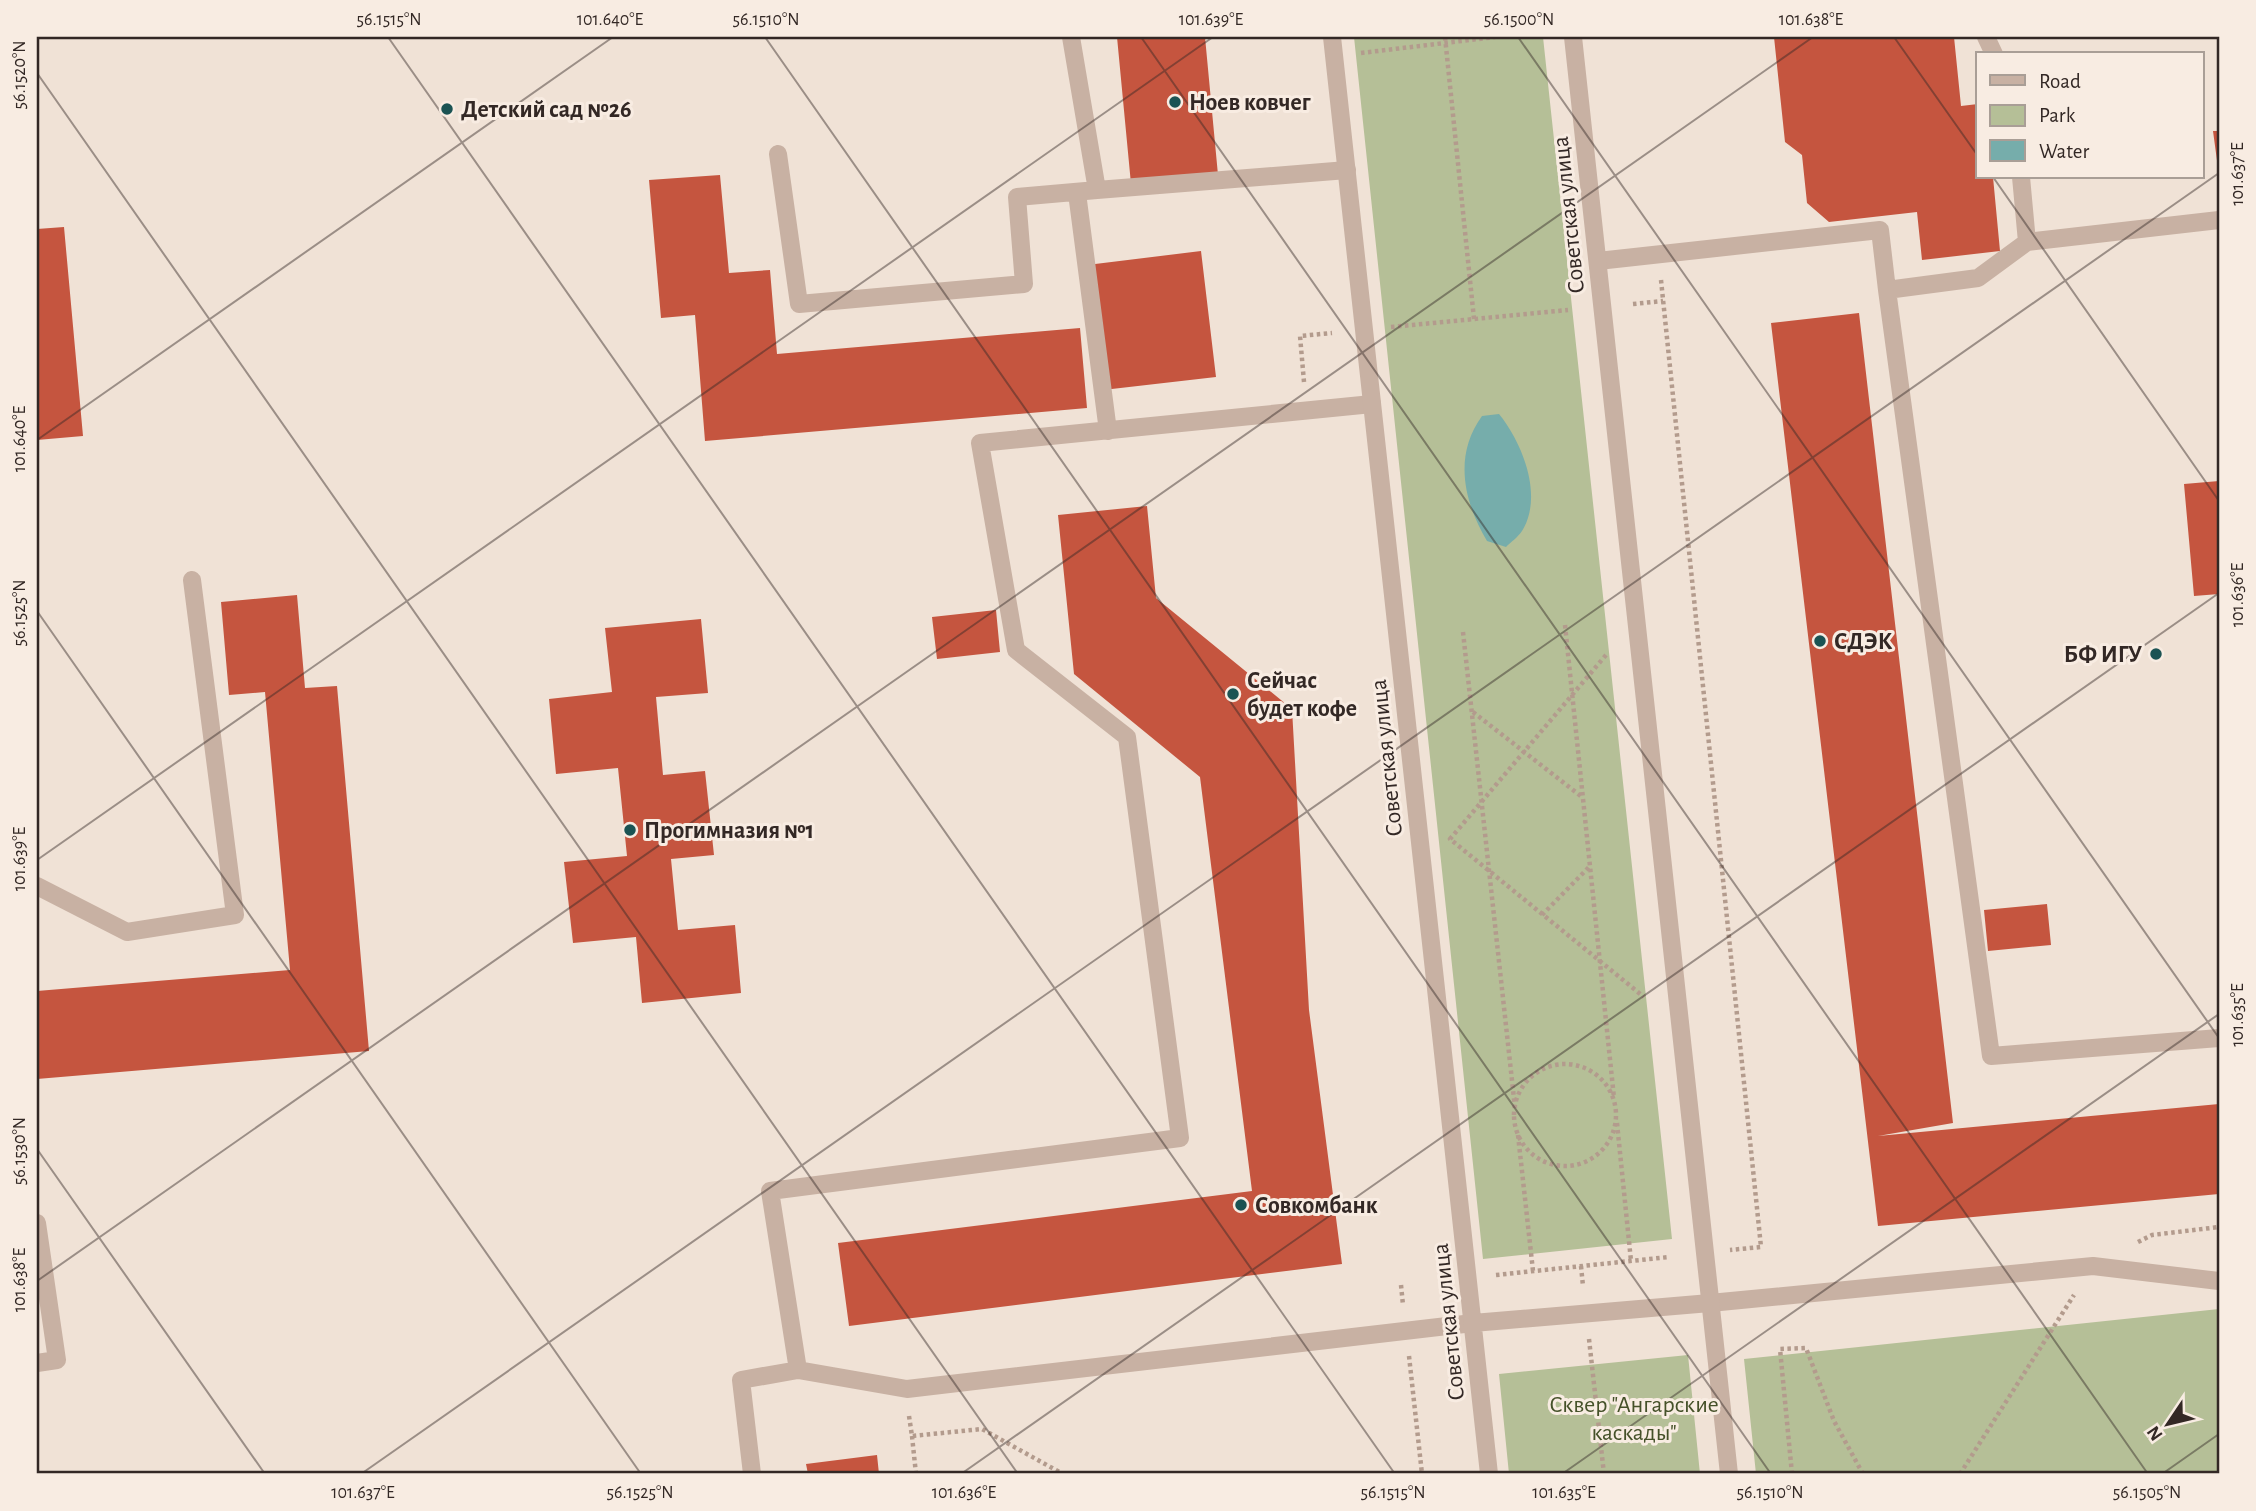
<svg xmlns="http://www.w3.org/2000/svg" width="2256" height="1511" font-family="'Alegreya Sans',sans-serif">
  <rect width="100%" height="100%" fill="#f0e2d6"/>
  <path fill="#b5bf97" d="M 1354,37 L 1543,37 L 1672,1239 L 1483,1259 Z
    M 2219,1309 L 2219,1474 L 1756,1474 L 1744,1359 Z
    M 1688,1355 L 1700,1474 L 1509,1474 L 1499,1374 Z"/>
  <path fill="#76adab" d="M 1499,414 C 1522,442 1544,496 1522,531 C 1518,537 1511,542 1506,547 L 1487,541 C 1464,502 1453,456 1482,416 Z"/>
  <path fill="#c5553f" d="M 1117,37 L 1205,37 L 1218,175 L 1131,184 Z
    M 1774,37 L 1954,37 L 1961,106 L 1978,104 L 1978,177 L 1993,177 L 2000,251 L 1922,260 L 1917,212 L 1829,222 L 1807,203 L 1802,155 L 1785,142 Z
    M 2213,131 L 2219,131 L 2219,168 L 2218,168 Z
    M 720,175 L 729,273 L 770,270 L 777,354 L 1080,328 L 1087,408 L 705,441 L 695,315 L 661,318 L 649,180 Z
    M 64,227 L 83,436 L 37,440 L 37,229 Z
    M 1201,251 L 1216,377 L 1103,390 L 1087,265 Z
    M 1859,313 L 1953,1123 L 1878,1136 L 2219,1104 L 2219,1194 L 1878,1226 L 1771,323 Z
    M 2219,481 L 2219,594 L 2194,596 L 2184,484 Z
    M 1147,506 L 1156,598 L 1292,709 L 1309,1010 L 1342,1264 L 849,1326 L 838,1243 L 1252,1191 L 1200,777 L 1074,674 L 1058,515 Z
    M 297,595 L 305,688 L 337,686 L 369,1051 L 37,1079 L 37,991 L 290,970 L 265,692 L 229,695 L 221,602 Z
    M 996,610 L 1000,652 L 937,659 L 932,617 Z
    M 701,619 L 708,693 L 656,697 L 663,775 L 705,771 L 714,855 L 671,859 L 678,930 L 735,925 L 741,993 L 642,1003 L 636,937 L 573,943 L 564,862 L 627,856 L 618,768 L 556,774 L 549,699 L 612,692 L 605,628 Z
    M 2047,904 L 2051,945 L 1988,951 L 1984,910 Z
    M 877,1455 L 879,1474 L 808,1474 L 806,1464 Z"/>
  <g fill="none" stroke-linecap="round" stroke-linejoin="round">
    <path stroke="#b39b8d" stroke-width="4.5" stroke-dasharray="3.5 3.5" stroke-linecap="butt" d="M 1445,37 L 1474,319
      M 1361,53 L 1495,37
      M 1661,280 L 1761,1247 L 1730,1250
      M 1633,304 L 1663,301
      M 1391,327 L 1568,310
      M 1304,382 L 1300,336 L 1332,333
      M 1565,625 L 1614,1098
      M 1463,632 L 1515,1108
      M 1606,655 L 1450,839 L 1644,997
      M 1473,712 L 1582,797
      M 1542,915 L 1590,866
      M1514 1115a51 51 0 1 1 102 0a51 51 0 1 1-102 0Z
      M 1617,1123 L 1631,1261
      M 1518,1135 L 1533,1271
      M 2138,1242 L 2152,1235 L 2219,1227
      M 1581,1266 L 1583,1286
      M 1496,1275 L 1669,1257
      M 1401,1285 L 1403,1305
      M 1589,1339 L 1604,1474
      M 1409,1356 L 1422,1474
      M 909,1416 L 912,1436 L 982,1429 L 1063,1474
      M 912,1436 L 916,1474
      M 1792,1474 L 1780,1349 L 1806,1348 L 1834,1421 L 1863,1474
      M 1960,1474 L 2074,1295"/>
    <path stroke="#c8b1a3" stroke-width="18" d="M 1071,37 L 1097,190 L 1347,170
      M 1986,37 L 1994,54
      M 778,154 L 799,304 L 1024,284 L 1017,197 L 1097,190
      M 2021,177 L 2027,242
      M 1077,193 L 1108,431
      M 1598,261 L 1880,230 L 1887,290 L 1978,278 L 2027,242 L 2219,220
      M 1887,290 L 1991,1056 L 2219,1038
      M 1372,404 L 980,443 L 1016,650 L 1127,737 L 1180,1138 L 770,1191 L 798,1370 L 907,1389 L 1473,1323
      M 37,886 L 127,932 L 235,915 L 192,580
      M 37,1223 L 57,1360 L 37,1363
      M 1710,1303 L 2093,1266 L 2219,1281
      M 752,1474 L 741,1380 L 798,1370"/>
    <path stroke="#c8b1a3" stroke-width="18" d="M 1332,37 L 1489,1474
      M 1573,37 L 1729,1474
      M 1473,1323 L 1710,1303"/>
  </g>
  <path fill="none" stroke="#332825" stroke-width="2" stroke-opacity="0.45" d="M 388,37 L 1395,1474M 765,37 L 1771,1474M 1141,37 L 2148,1474M 1518,37 L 2219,1038M 1894,37 L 1978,156M 37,73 L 1018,1474M 1993,177 L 2219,501M 37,440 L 613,37M 37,611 L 641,1474M 37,860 L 1213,37M 37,1149 L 265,1474M 37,1281 L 1813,37M 361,1474 L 2219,173M 961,1474 L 2219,593M 1562,1474 L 2219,1014M 2162,1474 L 2219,1434"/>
  <g fill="#1b5353" stroke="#f8ece2" stroke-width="2.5">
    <circle cx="1175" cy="102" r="7"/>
    <circle cx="447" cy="109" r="7"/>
    <circle cx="1820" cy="641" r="7"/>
    <circle cx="2156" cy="654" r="7"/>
    <circle cx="1233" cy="694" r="7"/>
    <circle cx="630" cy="830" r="7"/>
    <circle cx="1241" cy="1205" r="7"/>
  </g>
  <g text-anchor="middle" stroke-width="6" stroke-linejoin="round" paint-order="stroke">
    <g font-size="24" font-weight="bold" fill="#332825" stroke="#f8ece2" text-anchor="start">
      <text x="1189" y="110">Ноев ковчег</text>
      <text x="461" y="117">Детский сад №26</text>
      <text x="1834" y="649">СДЭК</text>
      <text x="2142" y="662" text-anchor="end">БФ ИГУ</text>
      <text x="1247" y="688">Сейчас<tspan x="1247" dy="28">будет кофе</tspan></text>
      <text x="644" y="838">Прогимназия №1</text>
      <text x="1255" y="1213">Совкомбанк</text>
    </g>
    <g font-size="24" fill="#332825" stroke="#f8ece2">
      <text transform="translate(1568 215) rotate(-96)" y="8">Советская улица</text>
      <text transform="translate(1386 758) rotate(-96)" y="8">Советская улица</text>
      <text transform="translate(1448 1322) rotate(-96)" y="8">Советская улица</text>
    </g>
    <g font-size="24" fill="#455129" stroke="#f8ece2">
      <text x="1634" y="1412">Сквер "Ангарские<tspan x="1634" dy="28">каскады"</tspan></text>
    </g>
  </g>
  <rect width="2256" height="1511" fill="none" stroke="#f8ece2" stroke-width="77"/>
  <rect x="1976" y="52" width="228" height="126" fill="#f8ece2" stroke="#a99e96" stroke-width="2"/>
  <rect x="1990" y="75" width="35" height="10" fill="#c8b1a3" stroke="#a99e96" stroke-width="2"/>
  <text x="2039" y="88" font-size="21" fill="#332825">Road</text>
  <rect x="1990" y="105" width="35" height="21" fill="#b5bf97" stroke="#a99e96" stroke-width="2"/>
  <text x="2039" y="122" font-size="21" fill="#332825">Park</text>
  <rect x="1990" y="140" width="35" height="21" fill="#76adab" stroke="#a99e96" stroke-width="2"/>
  <text x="2039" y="158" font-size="21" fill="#332825">Water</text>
  <g transform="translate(2168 1424) rotate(235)" stroke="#f8ece2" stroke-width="5" paint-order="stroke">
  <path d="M0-5L12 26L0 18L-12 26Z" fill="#332825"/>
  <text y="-10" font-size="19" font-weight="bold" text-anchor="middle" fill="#332825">N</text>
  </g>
  <rect x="38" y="38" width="2180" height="1434" fill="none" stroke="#332825" stroke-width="2.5"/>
  <g font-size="18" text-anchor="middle" fill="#332825">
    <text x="389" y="25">56.1515°N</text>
    <text x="610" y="25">101.640°E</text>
    <text x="766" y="25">56.1510°N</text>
    <text x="1211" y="25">101.639°E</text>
    <text x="1519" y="25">56.1500°N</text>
    <text x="1811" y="25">101.638°E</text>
    <text transform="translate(19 75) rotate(-90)" y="6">56.1520°N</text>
    <text transform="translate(2237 174) rotate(-90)" y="6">101.637°E</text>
    <text transform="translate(19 439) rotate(-90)" y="6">101.640°E</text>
    <text transform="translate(2237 595) rotate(-90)" y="6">101.636°E</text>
    <text transform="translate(19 613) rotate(-90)" y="6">56.1525°N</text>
    <text transform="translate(19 859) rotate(-90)" y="6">101.639°E</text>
    <text transform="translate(2237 1015) rotate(-90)" y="6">101.635°E</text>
    <text transform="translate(19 1151) rotate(-90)" y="6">56.1530°N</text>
    <text transform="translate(19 1280) rotate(-90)" y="6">101.638°E</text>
    <text x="363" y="1498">101.637°E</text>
    <text x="640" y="1498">56.1525°N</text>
    <text x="964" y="1498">101.636°E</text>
    <text x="1393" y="1498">56.1515°N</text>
    <text x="1564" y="1498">101.635°E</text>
    <text x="1770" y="1498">56.1510°N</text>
    <text x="2147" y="1498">56.1505°N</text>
  </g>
</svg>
